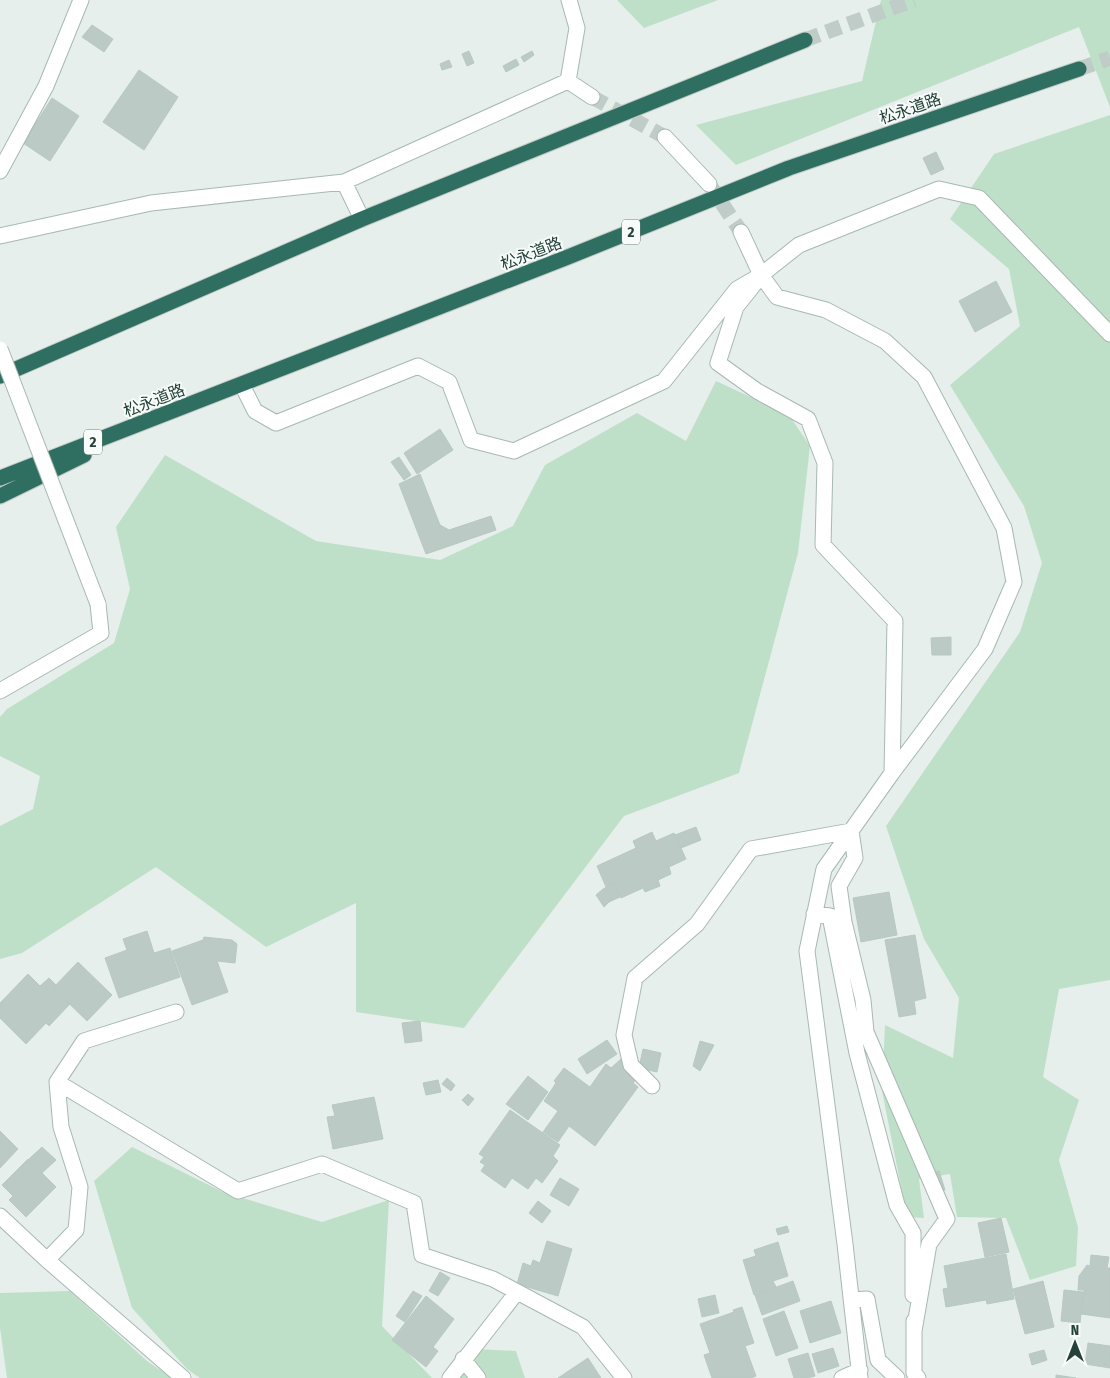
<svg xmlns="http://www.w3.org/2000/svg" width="1110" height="1378" font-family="'Fira Sans Condensed','Noto Sans JP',sans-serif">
  <rect width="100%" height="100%" fill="#e6efeb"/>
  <path fill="#bfe0c8" d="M 617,0 L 718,0 L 644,28 Z
    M 881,0 L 1110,0 L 1110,107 L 1079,27 L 736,165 L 696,125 L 862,81 Z
    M 1110,115 L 1110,980 L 1059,989 L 1043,1077 L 1079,1100 L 1059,1160 L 1078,1227 L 1076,1266 L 1030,1280 L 1006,1218 L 957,1217 L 950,1174 L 919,1179 L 924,1218 L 907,1217 L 882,1091 L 885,1025 L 953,1058 L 959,998 L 924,939 L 886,826 L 1020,632 L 1042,563 L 1024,506 L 950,385 L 1020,326 L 1009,269 L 950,219 L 994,154 Z
    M 716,381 L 789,415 L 810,446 L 798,553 L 739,773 L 624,816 L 464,1028 L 356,1012 L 356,903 L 266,947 L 156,867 L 22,953 L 0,959 L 0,826 L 33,809 L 40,776 L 0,756 L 0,717 L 7,709 L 114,643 L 130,589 L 116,527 L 165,455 L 316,541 L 440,560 L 513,526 L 545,465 L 637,413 L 686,441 Z
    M 132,1147 L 223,1192 L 322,1222 L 389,1200 L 382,1326 L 432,1378 L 200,1378 L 187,1369 L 132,1308 L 94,1181 Z
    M 70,1291 L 147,1361 L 172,1378 L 7,1378 L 0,1328 L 0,1293 Z
    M 476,1349 L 516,1351 L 525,1378 L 457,1378 Z"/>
  <path fill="#bbcac4" stroke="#b8c9c2" d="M 92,25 L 113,39 L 104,52 L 82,37 Z
    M 469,51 L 474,63 L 467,66 L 462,54 Z
    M 532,51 L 534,55 L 524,62 L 521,57 Z
    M 516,59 L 519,65 L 506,72 L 503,66 Z
    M 449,60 L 452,67 L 442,70 L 440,64 Z
    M 139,70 L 178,97 L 144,150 L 103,122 Z
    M 52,98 L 79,116 L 50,161 L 23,143 Z
    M 936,152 L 944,169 L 931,175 L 923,158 Z
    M 996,281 L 1012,312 L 975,332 L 959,301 Z
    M 440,429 L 453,450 L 417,474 L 404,453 Z
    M 399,457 L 411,475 L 404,480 L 391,462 Z
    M 420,474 L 440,525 L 449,530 L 491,516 L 496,530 L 426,554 L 399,484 Z
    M 951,637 L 951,655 L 932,655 L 931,638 Z
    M 696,827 L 701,840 L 681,848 L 675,835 Z
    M 652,832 L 656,841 L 674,833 L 686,859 L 669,867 L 671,874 L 658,880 L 660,886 L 645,892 L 643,888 L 621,898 L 614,883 L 606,887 L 597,866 L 636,848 L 633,841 Z
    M 614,883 L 620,897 L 609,902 L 604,907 L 596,895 L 603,889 Z
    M 889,892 L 897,935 L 861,942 L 853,898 Z
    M 147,931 L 154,953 L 170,948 L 180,977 L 119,998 L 105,958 L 127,950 L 123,939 Z
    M 915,935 L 926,998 L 914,1001 L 916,1014 L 899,1017 L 885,940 Z
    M 204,937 L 232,940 L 237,944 L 235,963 L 217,961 L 228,992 L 192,1005 L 172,951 L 203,940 Z
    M 78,962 L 112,995 L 87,1021 L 53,988 Z
    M 28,974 L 40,986 L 49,978 L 56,985 L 53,988 L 70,1004 L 49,1026 L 46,1023 L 26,1044 L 0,1018 L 0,1003 Z
    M 420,1021 L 422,1041 L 405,1043 L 402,1023 Z
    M 607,1040 L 617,1054 L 587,1074 L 578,1059 Z
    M 700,1041 L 714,1045 L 700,1071 L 693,1066 Z
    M 643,1049 L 661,1053 L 657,1072 L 639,1068 Z
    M 621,1059 L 636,1079 L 633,1083 L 638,1087 L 595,1146 L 569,1126 L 558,1142 L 543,1132 L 558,1111 L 544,1101 L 556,1083 L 554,1081 L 564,1068 L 590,1087 L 606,1064 L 611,1068 Z
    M 528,1076 L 548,1092 L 528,1120 L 506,1104 Z
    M 447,1078 L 455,1085 L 451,1091 L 442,1084 Z
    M 438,1080 L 441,1092 L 426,1095 L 423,1083 Z
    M 468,1094 L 474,1099 L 468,1106 L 462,1100 Z
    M 374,1097 L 383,1139 L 333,1149 L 327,1117 L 335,1116 L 332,1105 Z
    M 510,1110 L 560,1145 L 553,1156 L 558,1161 L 542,1183 L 536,1178 L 528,1189 L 512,1178 L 505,1188 L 481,1171 L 485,1165 L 480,1162 L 484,1157 L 479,1154 Z
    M 0,1131 L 18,1149 L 0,1168 Z
    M 42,1147 L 56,1160 L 42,1173 L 29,1159 Z
    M 28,1159 L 56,1187 L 26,1217 L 9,1200 L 13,1196 L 2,1185 Z
    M 939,1171 L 945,1190 L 929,1194 L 923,1176 Z
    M 560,1178 L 579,1189 L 569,1206 L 550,1195 Z
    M 538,1201 L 551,1211 L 542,1223 L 529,1213 Z
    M 1001,1218 L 1009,1252 L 985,1257 L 978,1223 Z
    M 787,1226 L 789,1232 L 778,1235 L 776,1229 Z
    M 547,1241 L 572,1249 L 558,1296 L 517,1284 L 523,1263 L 531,1266 L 533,1260 L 540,1263 Z
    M 778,1242 L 788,1276 L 773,1281 L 776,1287 L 754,1295 L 743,1260 L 756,1256 L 754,1250 Z
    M 1006,1254 L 1014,1299 L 987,1304 L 986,1300 L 946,1307 L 943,1289 L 948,1288 L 944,1266 Z
    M 1091,1255 L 1109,1257 L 1107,1268 L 1110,1268 L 1110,1318 L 1081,1314 L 1084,1290 L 1078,1290 L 1079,1276 L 1087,1265 L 1090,1266 Z
    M 440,1272 L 450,1278 L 438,1296 L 429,1291 Z
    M 793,1281 L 800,1301 L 762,1315 L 755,1295 Z
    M 1043,1281 L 1054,1327 L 1025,1334 L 1013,1289 Z
    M 1064,1290 L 1083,1292 L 1080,1323 L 1061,1321 Z
    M 413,1291 L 422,1296 L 405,1322 L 396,1316 Z
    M 715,1295 L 719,1313 L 702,1317 L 698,1299 Z
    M 426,1296 L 454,1319 L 433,1347 L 438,1351 L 426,1367 L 392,1340 Z
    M 831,1301 L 841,1333 L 810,1343 L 800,1311 Z
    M 742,1307 L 754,1343 L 745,1346 L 756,1376 L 751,1378 L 712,1378 L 704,1355 L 710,1353 L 700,1324 L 734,1312 L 733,1310 Z
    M 784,1311 L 798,1348 L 776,1356 L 763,1319 Z
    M 1088,1343 L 1110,1346 L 1110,1368 L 1085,1364 Z
    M 833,1348 L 839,1366 L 818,1373 L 812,1354 Z
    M 1044,1350 L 1047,1360 L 1032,1365 L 1029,1354 Z
    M 808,1353 L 815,1376 L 808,1378 L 794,1378 L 788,1359 Z
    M 588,1358 L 601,1378 L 558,1378 Z
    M 1056,1375 L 1076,1378 L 1056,1378 Z"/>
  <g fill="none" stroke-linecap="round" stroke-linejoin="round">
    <path stroke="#bfccc8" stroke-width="15" stroke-dasharray="15 8" stroke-linecap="butt" d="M 592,97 L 665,137
      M 709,184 L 741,232"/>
    <path stroke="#bfccc8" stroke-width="15" stroke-dasharray="15 8" stroke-linecap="butt" d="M 805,40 L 914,0
      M 1079,69 L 1110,58"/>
    <g stroke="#a8b8b2" stroke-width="17">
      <path id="minor" d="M 568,81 L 592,97
        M 665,137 L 709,184
        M 0,171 L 46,86 L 81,0
        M 344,182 L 362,219
        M 741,232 L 761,275 L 777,297 L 826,310 L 885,341 L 924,377 L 1004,528 L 1014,582 L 985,649 L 892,773 L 824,869 L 807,951 L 845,1244 L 860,1378
        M 0,236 L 151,203 L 344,182 L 568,81 L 577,28 L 569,0
        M 756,282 L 736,307 L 718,363 L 757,391 L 808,419 L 825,463 L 823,545 L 895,621 L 892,773
        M 242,385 L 255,411 L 276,423 L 418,366 L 449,382 L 471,440 L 514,451 L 664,381 L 737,289 L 761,275 L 799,245 L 939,189 L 979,198 L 1110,334
        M 0,691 L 101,633 L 98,604
        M 814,914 L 830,916 L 857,1053 L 897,1205 L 913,1233 L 913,1295
        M 57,1082 L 238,1191 L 322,1164 L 414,1203 L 422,1255 L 493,1279 L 583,1327 L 624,1378
        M 652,1086 L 631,1065 L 624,1035 L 635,978 L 697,924 L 751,849 L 851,831 L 855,858 L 839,886 L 844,922 L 863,1000 L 866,1032 L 947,1219 L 929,1244 L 914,1331
        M 0,1216 L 47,1260 L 183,1378
        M 47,1260 L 76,1230 L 80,1187 L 61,1127 L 57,1082 L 84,1041 L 176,1012
        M 852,1300 L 867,1299 L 878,1360 L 897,1378
        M 914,1321 L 914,1373 L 918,1378
        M 463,1359 L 478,1378
        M 450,1378 L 517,1292
        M 842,1378 L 860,1370"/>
    </g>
    <g stroke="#c2cac8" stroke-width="17">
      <path id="highway" d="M 0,376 L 362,219 L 805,40
        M 0,478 L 568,257 L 789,168 L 1079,69
        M 0,496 L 84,455"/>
    </g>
    <use href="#minor" stroke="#fff" stroke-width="15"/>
    <use href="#highway" stroke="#2f6f62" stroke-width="15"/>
    <g stroke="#a8b8b2" stroke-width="17" stroke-linecap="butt">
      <path id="minor-bridge" d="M 0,349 L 98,604"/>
    </g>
    <use href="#minor-bridge" stroke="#fff" stroke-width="15"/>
  </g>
  <g text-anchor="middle" stroke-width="4" stroke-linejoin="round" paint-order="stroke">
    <g fill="#f7fbf9" stroke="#637a73" stroke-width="1">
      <rect x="622" y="219.5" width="18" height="25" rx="4"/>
      <rect x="84" y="429.5" width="18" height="25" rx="4"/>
    </g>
    <g font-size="15" font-weight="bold" fill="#24423a">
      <text x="631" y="237">2</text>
      <text x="93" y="447">2</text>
    </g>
    <g font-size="16" fill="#24423a" stroke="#f7fbf9">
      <text transform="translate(910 108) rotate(-19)" y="6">松永道路</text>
      <text transform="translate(531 253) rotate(-21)" y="6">松永道路</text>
      <text transform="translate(154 400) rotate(-21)" y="6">松永道路</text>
    </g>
  </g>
  <g transform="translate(1075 1343)" stroke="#f7fbf9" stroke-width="4" paint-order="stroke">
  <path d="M0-4L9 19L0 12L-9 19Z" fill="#24423a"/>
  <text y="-8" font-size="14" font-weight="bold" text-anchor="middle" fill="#24423a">N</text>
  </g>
</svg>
